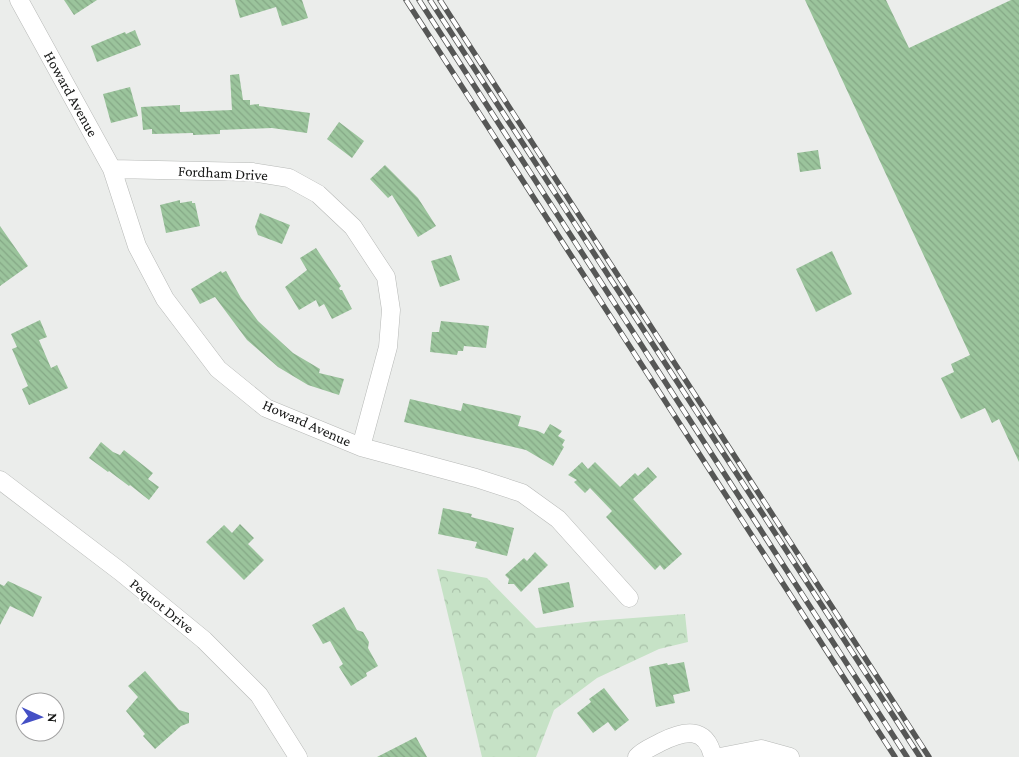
<svg xmlns="http://www.w3.org/2000/svg" width="1019" height="757" font-family="'Crimson Pro',serif">
  <defs>
    <pattern id="park-crowns" width="20" height="18" patternUnits="userSpaceOnUse" patternTransform="scale(1.25)"><rect width="20" height="18" fill="#c6e2c6"/><path d="M2 6a3 3 0 1 1 6 0M12 15a3 3 0 1 1 6 0" fill="none" stroke="#a9c1a9"/></pattern>
    <pattern id="building-back-hatch" width="6" height="6" patternUnits="userSpaceOnUse" patternTransform="scale(1.25)"><rect width="6" height="6" fill="#9bc49c"/><path d="M-1 5l2 2M0 0l6 6M5-1l2 2" fill="none" stroke="#85a886"/></pattern>
  </defs>
  <rect width="100%" height="100%" fill="#ebedeb"/>
  <path fill="url(#park-crowns)" d="M 437,569 L 487,578 L 536,628 L 594,621 L 685,614 L 688,642 L 659,649 L 597,678 L 554,710 L 536,757 L 482,757 Z"/>
  <path fill="url(#building-back-hatch)" d="M 64,0 L 97,0 L 74,15 Z
    M 235,0 L 302,0 L 308,18 L 282,26 L 276,7 L 240,18 Z
    M 805,0 L 886,0 L 909,48 L 1011,0 L 1019,0 L 1019,462 L 999,419 L 992,423 L 985,408 L 961,419 L 941,378 L 954,372 L 951,364 L 970,355 Z
    M 135,30 L 141,45 L 97,62 L 91,46 L 125,32 L 126,34 Z
    M 239,74 L 243,100 L 250,100 L 250,105 L 259,104 L 259,106 L 310,113 L 307,133 L 272,128 L 220,130 L 220,134 L 193,135 L 193,133 L 152,134 L 152,129 L 143,130 L 141,107 L 180,105 L 180,112 L 232,110 L 230,75 Z
    M 130,87 L 138,116 L 111,123 L 103,94 Z
    M 339,122 L 364,141 L 352,158 L 327,139 Z
    M 818,150 L 821,169 L 800,172 L 797,153 Z
    M 385,165 L 418,198 L 436,226 L 418,237 L 392,195 L 388,198 L 370,179 Z
    M 180,200 L 180,203 L 192,201 L 192,203 L 195,203 L 200,226 L 166,233 L 160,205 Z
    M 260,213 L 290,225 L 282,244 L 258,235 L 255,227 Z
    M 0,226 L 28,266 L 0,286 Z
    M 316,248 L 341,286 L 339,288 L 340,290 L 342,290 L 352,309 L 332,319 L 324,304 L 319,307 L 316,300 L 299,310 L 285,287 L 307,270 L 300,258 Z
    M 832,251 L 852,294 L 816,312 L 796,269 Z
    M 451,255 L 460,280 L 440,287 L 431,261 Z
    M 221,271 L 222,273 L 226,271 L 241,298 L 258,321 L 293,353 L 320,369 L 319,373 L 344,379 L 339,395 L 308,385 L 278,367 L 247,340 L 215,297 L 200,304 L 191,289 Z
    M 40,320 L 47,337 L 39,340 L 51,368 L 57,365 L 68,388 L 29,405 L 22,389 L 28,386 L 12,349 L 17,347 L 11,334 Z
    M 441,321 L 489,326 L 486,348 L 464,346 L 463,351 L 458,351 L 457,355 L 430,352 L 432,332 L 439,332 Z
    M 410,399 L 461,411 L 463,403 L 521,416 L 518,426 L 538,431 L 544,434 L 550,424 L 562,431 L 558,436 L 565,440 L 562,445 L 564,447 L 553,466 L 526,450 L 404,422 Z
    M 101,442 L 113,452 L 120,455 L 124,450 L 153,473 L 148,479 L 159,487 L 149,500 L 130,485 L 129,486 L 109,471 L 108,472 L 89,458 Z
    M 582,462 L 588,469 L 595,462 L 620,487 L 635,473 L 638,476 L 648,467 L 657,477 L 633,499 L 682,554 L 664,570 L 660,565 L 655,570 L 606,517 L 612,511 L 590,488 L 585,493 L 574,482 L 577,480 L 568,475 Z
    M 443,508 L 472,514 L 471,517 L 514,528 L 507,556 L 475,548 L 477,542 L 438,534 Z
    M 240,524 L 254,538 L 248,544 L 264,560 L 244,580 L 206,542 L 224,525 L 232,533 Z
    M 535,552 L 548,565 L 521,592 L 514,584 L 508,584 L 509,579 L 505,575 L 524,558 L 527,561 Z
    M 8,581 L 42,597 L 33,617 L 10,606 L 0,625 L 0,584 L 4,586 Z
    M 569,582 L 574,607 L 543,614 L 538,588 Z
    M 344,607 L 357,630 L 363,632 L 369,642 L 368,648 L 378,666 L 366,673 L 367,676 L 351,686 L 339,667 L 343,664 L 330,641 L 323,644 L 312,625 Z
    M 684,662 L 690,691 L 673,695 L 675,703 L 656,707 L 649,667 L 667,663 L 668,665 Z
    M 145,671 L 179,710 L 189,713 L 189,723 L 181,726 L 155,749 L 143,736 L 145,734 L 126,711 L 138,697 L 128,686 Z
    M 604,688 L 629,720 L 615,731 L 608,722 L 593,733 L 577,713 L 591,702 L 589,699 Z
    M 416,737 L 427,757 L 377,757 Z"/>
  <g fill="none" stroke-linecap="round" stroke-linejoin="round">
    <g stroke="#b7b9b7" stroke-width="19">
      <path id="minor" d="M 19,0 L 112,169 L 137,246 L 165,299 L 218,369 L 266,408 L 361,447 L 476,478 L 522,493 L 558,519 L 629,598
        M 112,169 L 252,172 L 289,178 L 318,194 L 353,227 L 386,277 L 391,310 L 388,347 L 361,447
        M 0,480 L 121,572 L 204,640 L 259,695 L 298,757
        M 637,757 C 643,750 652,747 661,742 C 683,731 706,725 713,757
        M 720,757 L 761,749 L 790,757"/>
    </g>
    <use href="#minor" stroke="#fff" stroke-width="18"/>
    <g stroke="#565756" stroke-width="5.5">
      <path id="rail" d="M 406,0 L 895,757
        M 419,0 L 907,757
        M 430,0 L 920,757
        M 440,0 L 929,757"/>
    </g>
    <use href="#rail" stroke="#fff" stroke-width="4" stroke-dasharray="11" stroke-linecap="butt"/>
  </g>
  <g text-anchor="middle" stroke-width="4" stroke-linejoin="round" paint-order="stroke">
    <g font-size="15" fill="#161716" stroke="#fff">
      <text transform="translate(71 94) rotate(61)" y="5">Howard Avenue</text>
      <text transform="translate(223 173) rotate(3)" y="5">Fordham Drive</text>
      <text transform="translate(307 423) rotate(24)" y="5">Howard Avenue</text>
      <text transform="translate(162 606) rotate(39)" y="5">Pequot Drive</text>
    </g>
  </g>
  <g transform="translate(40 717) rotate(93)"><circle r="24" fill="#ffffff" stroke="#a2a2a2"/>
  <path d="M0-4L9 19L0 12L-9 19Z" fill="#4450c5"/>
  <text y="-8" font-size="14" font-weight="bold" text-anchor="middle" fill="#161716">N</text>
  </g>
</svg>
